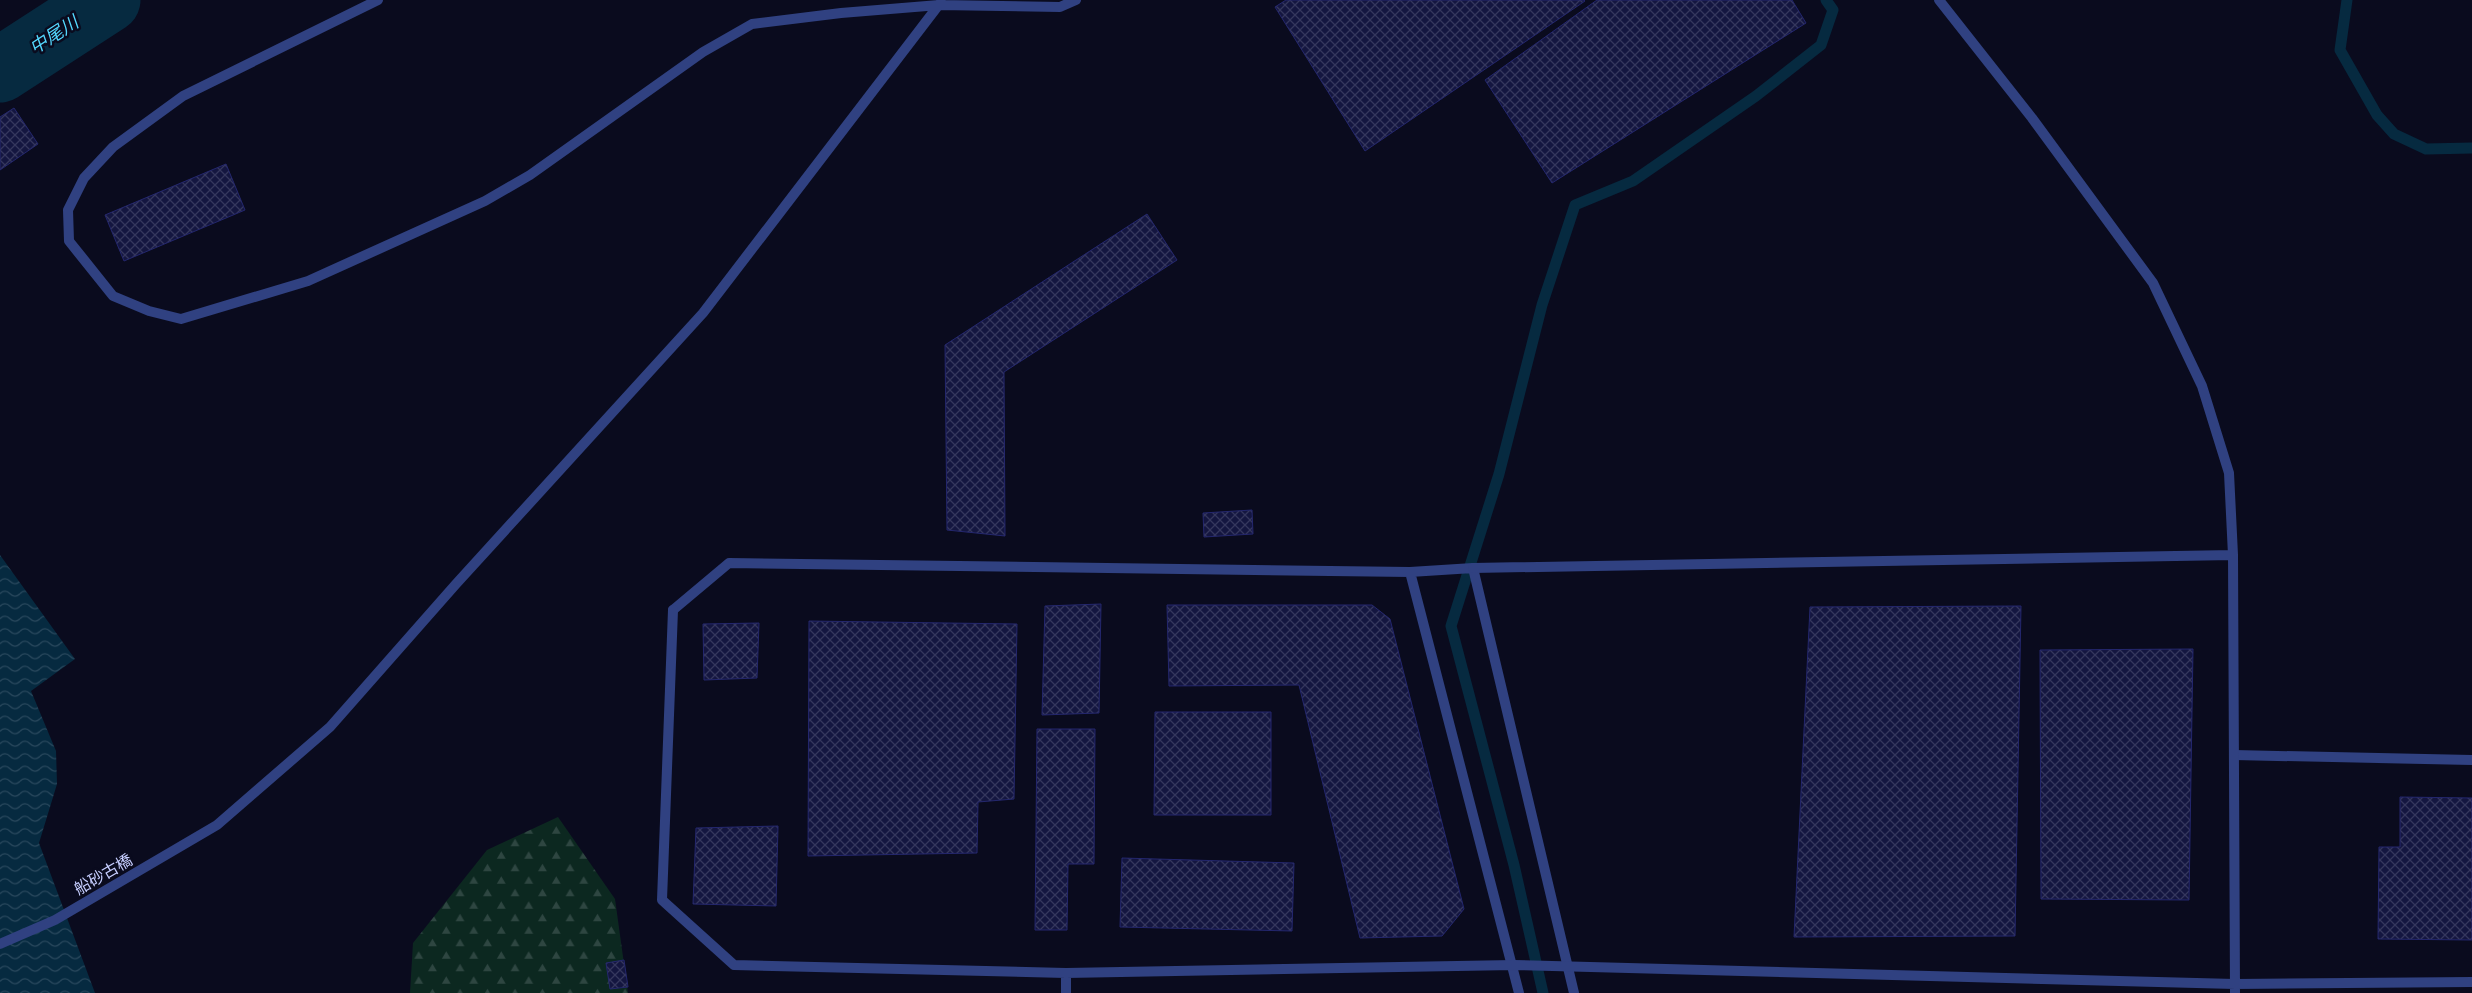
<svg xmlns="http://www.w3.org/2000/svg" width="2472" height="993" font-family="Barlow,'Noto Sans JP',sans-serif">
  <defs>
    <pattern id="forest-firs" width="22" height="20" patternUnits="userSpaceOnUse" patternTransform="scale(1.25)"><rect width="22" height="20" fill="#0c2820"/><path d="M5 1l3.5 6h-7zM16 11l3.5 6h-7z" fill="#2e4641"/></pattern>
    <pattern id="water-waves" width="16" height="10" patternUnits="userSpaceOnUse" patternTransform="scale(1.25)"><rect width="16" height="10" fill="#062a40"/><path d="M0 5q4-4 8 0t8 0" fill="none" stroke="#29485d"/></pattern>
    <pattern id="building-cross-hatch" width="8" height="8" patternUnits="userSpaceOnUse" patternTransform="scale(1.25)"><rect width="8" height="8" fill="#141640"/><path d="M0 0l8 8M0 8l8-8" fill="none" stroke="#35375d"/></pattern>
  </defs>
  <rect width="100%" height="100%" fill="#0a0b1e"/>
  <path fill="url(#forest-firs)" d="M 558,817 L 615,899 L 628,993 L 410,993 L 413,943 L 487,850 Z"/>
  <path fill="url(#water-waves)" d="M 0,555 L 75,659 L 31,691 L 56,751 L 57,784 L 39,843 L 95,993 L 0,993 Z"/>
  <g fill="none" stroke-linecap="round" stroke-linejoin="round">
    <path stroke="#062a40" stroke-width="11" d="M 2347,0 L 2340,50 L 2377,115 L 2394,134 L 2426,149 L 2472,148
      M 1543,993 L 1514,865 L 1451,626 L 1499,474 L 1542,305 L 1575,205 L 1633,181 L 1756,96 L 1821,45 L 1833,10 L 1826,0"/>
    <path stroke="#062a40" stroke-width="65" d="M 0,70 L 108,0"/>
  </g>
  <path fill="url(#building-cross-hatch)" stroke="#24276e" d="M 1286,0 L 1584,0 L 1585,1 L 1365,151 L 1275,7 Z
    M 1597,0 L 1792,0 L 1806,23 L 1552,183 L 1485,80 Z
    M 14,108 L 38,144 L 0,170 L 0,117 Z
    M 226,164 L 245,210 L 124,261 L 105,215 Z
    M 1147,214 L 1177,260 L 1004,372 L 1005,536 L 947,530 L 945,345 Z
    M 1252,510 L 1253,534 L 1204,537 L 1203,513 Z
    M 1101,604 L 1099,713 L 1042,715 L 1045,606 Z
    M 1167,605 L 1372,605 L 1390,619 L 1464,909 L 1442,936 L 1360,938 L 1299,685 L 1169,686 Z
    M 2021,606 L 2015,936 L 1794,937 L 1810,607 Z
    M 809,621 L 1017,624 L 1014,799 L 978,802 L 977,853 L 808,856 Z
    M 759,623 L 757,678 L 704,680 L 703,624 Z
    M 2193,649 L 2189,900 L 2041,899 L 2040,650 Z
    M 1155,712 L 1271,712 L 1271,815 L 1154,815 Z
    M 1037,729 L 1095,729 L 1094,864 L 1068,864 L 1067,930 L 1035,930 Z
    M 2400,797 L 2472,798 L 2472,940 L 2378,939 L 2379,847 L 2400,847 Z
    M 778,826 L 776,906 L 693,904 L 696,828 Z
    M 1122,858 L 1294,863 L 1292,931 L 1120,927 Z
    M 624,960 L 628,987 L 610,989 L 606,963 Z"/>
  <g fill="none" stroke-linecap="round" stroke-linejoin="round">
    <path stroke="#304181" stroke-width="10" d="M 1410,572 L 1519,993
      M 673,610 L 729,563 L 1410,572 L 1473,568 L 1574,993
      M 2234,755 L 2472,760"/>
    <path stroke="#304181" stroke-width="10" d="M 378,0 L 183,96 L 113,147 L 84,178 L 68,210 L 69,241 L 113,296 L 149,311 L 181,319 L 308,281 L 485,201 L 530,175 L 703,52 L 752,24 L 841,13 L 939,5 L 1060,7 L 1076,0
      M 1939,0 L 2032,118 L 2153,283 L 2202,386 L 2229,473 L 2233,555 L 2235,993
      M 1473,568 L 2233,555
      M 673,610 L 662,900 L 734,965 L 1066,973 L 1514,965 L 2235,984 L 2472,982
      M 0,944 L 55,920 L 217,825 L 330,727 L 456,584 L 703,313 L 941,2
      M 1066,993 L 1066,973"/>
  </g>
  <g text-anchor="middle" stroke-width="5" stroke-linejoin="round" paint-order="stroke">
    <g font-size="16" fill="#c6ceff" stroke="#0a0b1e">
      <text transform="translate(103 874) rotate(-30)" y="6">船砂古橋</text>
    </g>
    <g font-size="18" font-style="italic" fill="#54d9ff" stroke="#0a0b1e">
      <text transform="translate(54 35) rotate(-33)" y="6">中尾川</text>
    </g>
  </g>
</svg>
